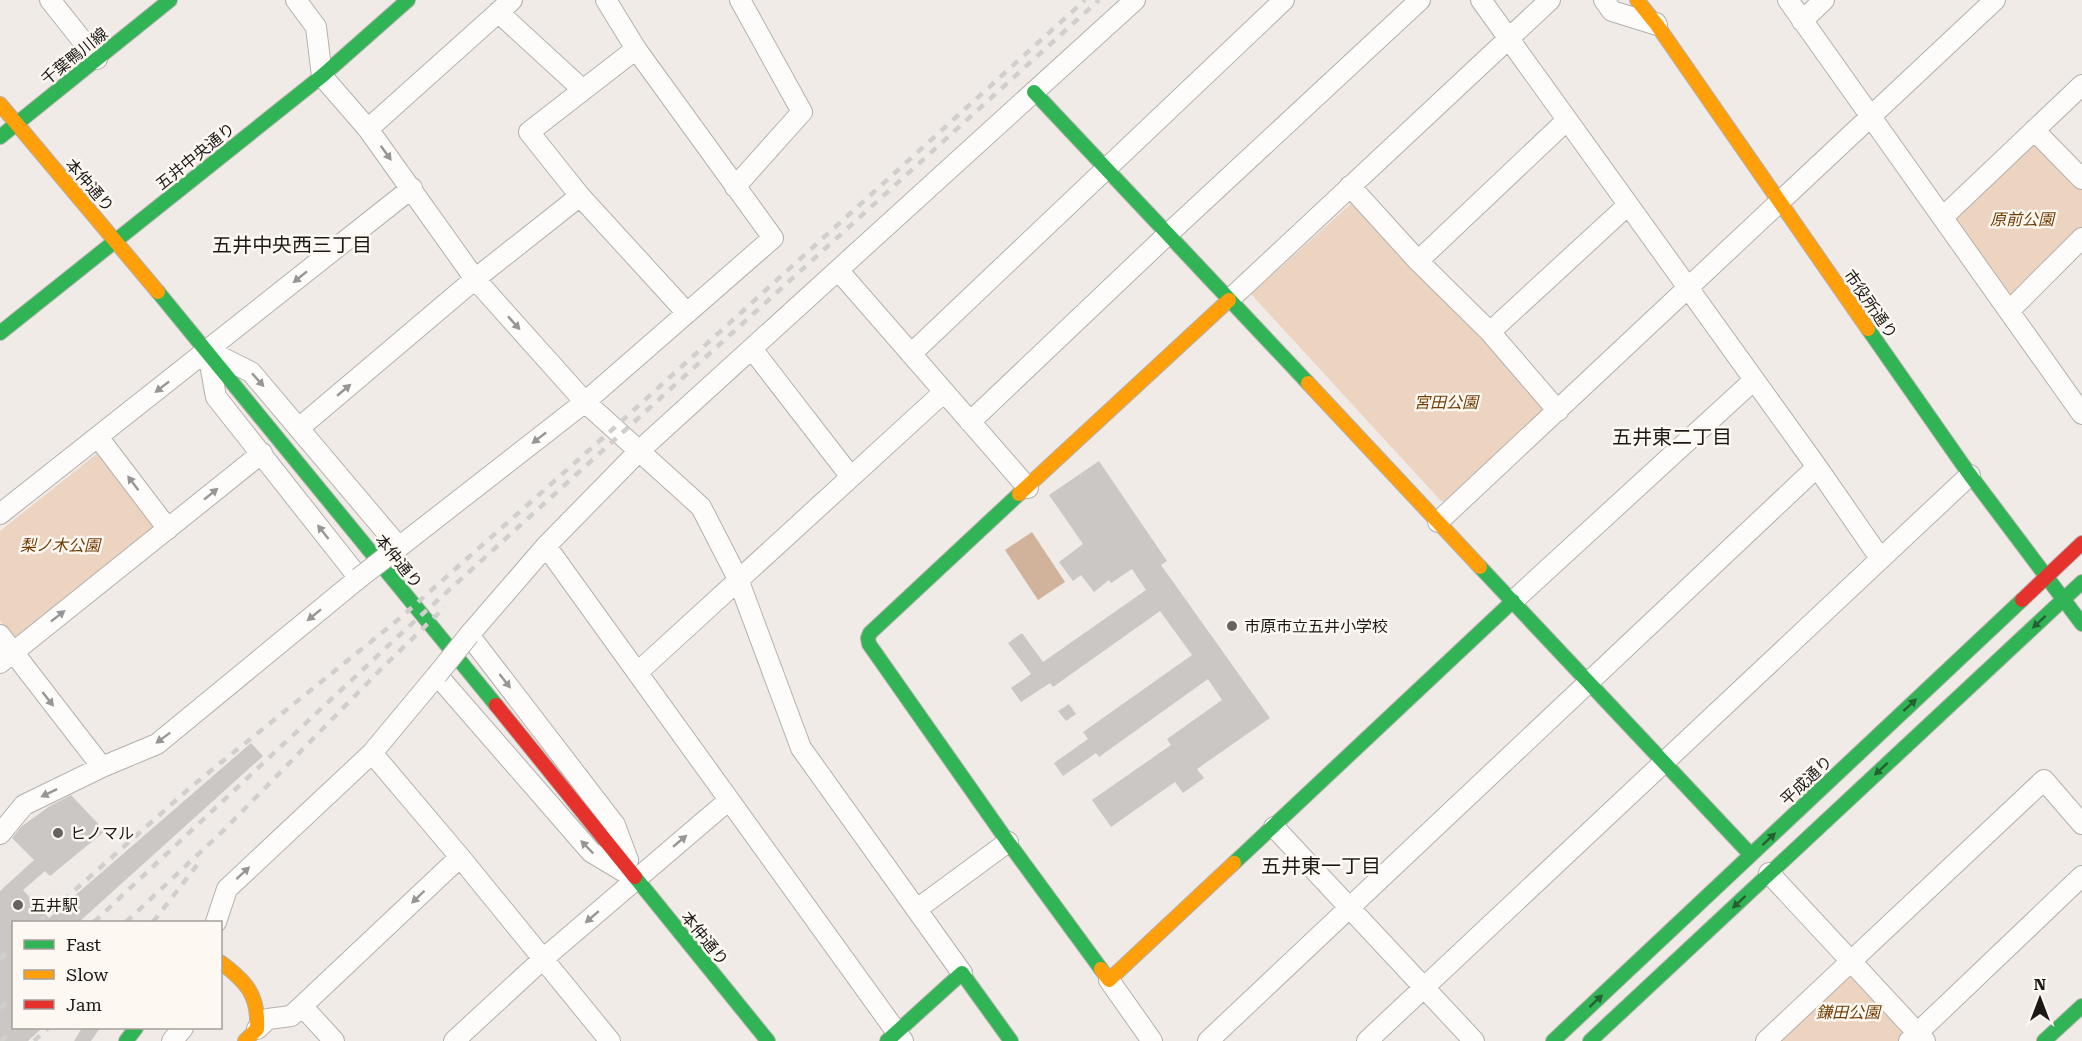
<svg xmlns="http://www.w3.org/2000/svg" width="2082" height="1041" font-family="'Roboto Serif','Noto Sans JP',serif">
  <rect width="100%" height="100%" fill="#f0ebe6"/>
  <path fill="#ecd4c1" d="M 2034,130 L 2082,179 L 2082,240 L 2009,311 L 1943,217 Z
    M 1355,200 L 1543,403 L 1541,413 L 1449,501 L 1441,501 L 1251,294 Z
    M 99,452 L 158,529 L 16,643 L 0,621 L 0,531 Z
    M 1846,972 L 1853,973 L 1902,1026 L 1903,1038 L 1900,1041 L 1775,1041 Z"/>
  <path fill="#d1b39b" d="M 1032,532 L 1065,582 L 1038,600 L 1005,550 Z"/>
  <path fill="#cbc7c4" d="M 1099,461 L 1167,561 L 1161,565 L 1270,718 L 1197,769 L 1204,778 L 1183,793 L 1175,782 L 1111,827 L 1092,800 L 1171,745 L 1167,739 L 1222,700 L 1208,679 L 1099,757 L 1096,753 L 1063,776 L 1054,763 L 1088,739 L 1083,732 L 1192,655 L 1160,611 L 1053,687 L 1050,683 L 1021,702 L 1011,688 L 1031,674 L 1008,643 L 1022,633 L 1043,662 L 1146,590 L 1132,569 L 1111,583 L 1109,580 L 1094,592 L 1081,575 L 1073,581 L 1059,562 L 1083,544 L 1049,495 Z
    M 1069,704 L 1076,714 L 1066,721 L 1058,711 Z
    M 251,743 L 263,756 L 79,922 L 14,922 L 14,1028 L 42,1028 L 28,1041 L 0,1041 L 0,891 L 34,860 L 12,838 L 22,826 L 50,806 L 71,795 L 105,831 L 50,876 L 45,871 L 23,890 L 49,918 Z
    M 82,1028 L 100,1028 L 91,1041 L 74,1041 Z"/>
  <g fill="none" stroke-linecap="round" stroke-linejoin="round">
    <g stroke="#b4b0ac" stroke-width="22">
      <path id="street" d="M 50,0 L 97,59
        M 296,0 L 316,27 L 322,76 L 368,129 L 475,279 L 585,402 L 701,507 L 738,579 L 801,748 L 962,973
        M 1481,0 L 1817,467 L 1880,558
        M 1604,0 L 1612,11 L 1657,25 L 1656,23
        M 1788,0 L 2082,414
        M 498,12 L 583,90
        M 1802,21 L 1824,0
        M 636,49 L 529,132 L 580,196 L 687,313
        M 368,129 L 512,0
        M 2034,130 L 2082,179
        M 1350,186 L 1418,261 L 1490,332 L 1558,411
        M 735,187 L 802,112 L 740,0
        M 1943,217 L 2082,85
        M 1418,261 L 1567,120
        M 838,270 L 1028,488
        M 1229,300 L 1550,0
        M 2009,311 L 2082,238
        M 1490,332 L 1628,205
        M 752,349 L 851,477
        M 213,353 L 251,372 L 399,547 L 585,402 L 773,238 L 636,49 L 606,0
        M 911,354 L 1284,0
        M 970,422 L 1168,234 L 1420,0
        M 299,428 L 475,279 L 580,196
        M 98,437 L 168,529
        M 0,514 L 412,188
        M 1438,522 L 1995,0
        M 546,546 L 903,1041
        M 1513,601 L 1754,380
        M 0,635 L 102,767
        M 0,663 L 262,453
        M 638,672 L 944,392
        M 372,753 L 460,857 L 610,1041
        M 1274,827 L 1474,1041
        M 0,834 L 24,805 L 102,767 L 157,744 L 359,578 L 216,397 L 208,353
        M 628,860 L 615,825 L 469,635 L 546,546 L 639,451 L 1135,0
        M 1769,873 L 1925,1041
        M 917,909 L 1008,842
        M 216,922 L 227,889 L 372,753 L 437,675 L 591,852 L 626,873
        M 1109,980 L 1152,1041
        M 302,1006 L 334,1041
        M 257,1029 L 268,1019 L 291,1016 L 302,1006 L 460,857
        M 172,1041 L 183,1028
        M 454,1041 L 543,959 L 729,800
        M 1208,1041 L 1817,467
        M 1367,1041 L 1970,475
        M 1766,1041 L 2044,780 L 2082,824
        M 1909,1041 L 2082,876"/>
    </g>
    <g stroke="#b4b0ac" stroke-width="16">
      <path id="fast" d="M 1034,92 L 1308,383
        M 0,137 L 170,0
        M 158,292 L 496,705
        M 1868,329 L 1970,475 L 2082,624
        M 0,333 L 322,76 L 408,0
        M 1019,494 L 870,633 L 868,638 L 869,644 L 1008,842 L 1101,969
        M 1480,567 L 1751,855
        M 1234,863 L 1513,601
        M 635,877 L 768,1041
        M 126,1041 L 136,1028
        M 887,1041 L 962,973 L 1011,1041
        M 1553,1041 L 2022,600
        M 1590,1041 L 2082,582
        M 2044,1041 L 2082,1006"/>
    </g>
    <g stroke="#b4b0ac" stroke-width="16">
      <path id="slow" d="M 1637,0 L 1657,25 L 1868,329
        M 0,104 L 158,292
        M 1308,383 L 1480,567
        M 1019,494 L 1229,300
        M 220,962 C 246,981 259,995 257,1029 L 245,1041
        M 1101,969 L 1109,980 L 1234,863"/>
    </g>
    <g stroke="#b4b0ac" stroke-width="16">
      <path id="jam" d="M 2022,600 L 2082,543
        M 496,705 L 635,877"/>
    </g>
    <use href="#street" stroke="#fdfcfb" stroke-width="20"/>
    <use href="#fast" stroke="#30b455" stroke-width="14"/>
    <use href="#slow" stroke="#ff9f0a" stroke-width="14"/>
    <use href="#jam" stroke="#e5322d" stroke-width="14"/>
    <path stroke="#d1cfcd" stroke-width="4.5" stroke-dasharray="8 8" stroke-linecap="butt" d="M 39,922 L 192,786 L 399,619 L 614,428 L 1085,0
      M 94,922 L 406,629 L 1099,0
      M 126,922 L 225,829 L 383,667 L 445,607
      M 153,922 L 201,860
      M 0,959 L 14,946
      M 0,1008 L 14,996
      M 1,1041 L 15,1028
      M 34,1041 L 48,1028"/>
    <g stroke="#b4b0ac" stroke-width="22" stroke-linecap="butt">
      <path id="street-bridge" d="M 359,578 L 399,547
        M 437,675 L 469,635"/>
    </g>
    <use href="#street-bridge" stroke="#fdfcfb" stroke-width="20"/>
  </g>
  <defs><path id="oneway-solid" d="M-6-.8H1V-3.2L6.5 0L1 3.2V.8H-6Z" transform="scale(1.5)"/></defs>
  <g fill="#989694">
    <use href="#oneway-solid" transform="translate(386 153) rotate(54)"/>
    <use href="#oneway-solid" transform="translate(300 277) rotate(141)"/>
    <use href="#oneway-solid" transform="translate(514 323) rotate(48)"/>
    <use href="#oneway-solid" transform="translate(258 380) rotate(48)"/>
    <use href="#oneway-solid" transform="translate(162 387) rotate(142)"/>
    <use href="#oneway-solid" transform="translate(344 390) rotate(-40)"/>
    <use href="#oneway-solid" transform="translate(539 438) rotate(142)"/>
    <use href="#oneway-solid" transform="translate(133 483) rotate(-127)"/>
    <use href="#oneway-solid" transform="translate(211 494) rotate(-39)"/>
    <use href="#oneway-solid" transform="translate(323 532) rotate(-128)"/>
    <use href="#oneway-solid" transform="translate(314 615) rotate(141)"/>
    <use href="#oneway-solid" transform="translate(58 616) rotate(-38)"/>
    <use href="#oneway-solid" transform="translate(505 681) rotate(52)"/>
    <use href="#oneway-solid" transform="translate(48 699) rotate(52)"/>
    <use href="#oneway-solid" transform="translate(163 738) rotate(143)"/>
    <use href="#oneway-solid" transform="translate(49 793) rotate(154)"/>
    <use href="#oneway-solid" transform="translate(680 841) rotate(-40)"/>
    <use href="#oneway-solid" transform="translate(587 847) rotate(-134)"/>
    <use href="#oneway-solid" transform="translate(243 873) rotate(-43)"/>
    <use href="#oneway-solid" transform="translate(418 897) rotate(136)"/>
    <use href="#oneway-solid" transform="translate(592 917) rotate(139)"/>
  </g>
  <g fill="#255f32">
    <use href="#oneway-solid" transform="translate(2039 622) rotate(137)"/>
    <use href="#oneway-solid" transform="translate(1910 705) rotate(-43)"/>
    <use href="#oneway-solid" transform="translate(1881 769) rotate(137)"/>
    <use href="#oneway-solid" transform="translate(1769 839) rotate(-43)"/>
    <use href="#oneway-solid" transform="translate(1739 902) rotate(137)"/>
    <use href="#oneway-solid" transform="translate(1596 1001) rotate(-43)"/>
  </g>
  <g fill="#66625f" stroke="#fef8f3" stroke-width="2">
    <circle cx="1232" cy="626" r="6"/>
    <circle cx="58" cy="833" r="6"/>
    <circle cx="18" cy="905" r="6"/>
  </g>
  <g text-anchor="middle" stroke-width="5" stroke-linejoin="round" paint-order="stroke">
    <g font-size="16" fill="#1c1916" stroke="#fef8f3">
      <text transform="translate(74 56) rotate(-39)" y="6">千葉鴨川線</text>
      <text transform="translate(195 156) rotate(-39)" y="6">五井中央通り</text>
      <text transform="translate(90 185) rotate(49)" y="6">本仲通り</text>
      <text transform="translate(1871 304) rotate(55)" y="6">市役所通り</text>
      <text transform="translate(399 561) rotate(51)" y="6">本仲通り</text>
      <text transform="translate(1806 780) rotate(-43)" y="6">平成通り</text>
      <text transform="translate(705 938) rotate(51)" y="6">本仲通り</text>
    </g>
    <g font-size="16" font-style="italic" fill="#713e03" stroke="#fef8f3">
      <text x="2022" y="225">原前公園</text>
      <text x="1446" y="408">宮田公園</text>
      <text x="60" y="551">梨ノ木公園</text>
      <text x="1848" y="1018">鎌田公園</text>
    </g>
    <g font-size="16" fill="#1c1916" stroke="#fef8f3" text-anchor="start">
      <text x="1244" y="632">市原市立五井小学校</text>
      <text x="70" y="839">ヒノマル</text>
      <text x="30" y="911">五井駅</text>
    </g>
    <g font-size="20" fill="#1c1916" stroke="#fef8f3">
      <text x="292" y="252">五井中央西三丁目</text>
      <text x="1672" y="444">五井東二丁目</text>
      <text x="1321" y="873">五井東一丁目</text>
    </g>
  </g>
  <rect x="12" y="921" width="210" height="108" fill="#fef8f3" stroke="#a49f9b" stroke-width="1.5"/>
  <rect x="24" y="940" width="30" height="9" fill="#30b455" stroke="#a49f9b" stroke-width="1.5"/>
  <text x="66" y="951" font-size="18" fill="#1c1916">Fast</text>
  <rect x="24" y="970" width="30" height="9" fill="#ff9f0a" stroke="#a49f9b" stroke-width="1.5"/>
  <text x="66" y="981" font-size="18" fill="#1c1916">Slow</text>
  <rect x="24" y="1000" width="30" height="9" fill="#e5322d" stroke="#a49f9b" stroke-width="1.5"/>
  <text x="66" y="1011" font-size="18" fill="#1c1916">Jam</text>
  <g transform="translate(2040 999)" stroke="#fef8f3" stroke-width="4.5" paint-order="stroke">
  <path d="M0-4.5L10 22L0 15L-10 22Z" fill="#1c1916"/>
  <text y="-9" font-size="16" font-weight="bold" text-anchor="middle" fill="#1c1916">N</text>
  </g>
</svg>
